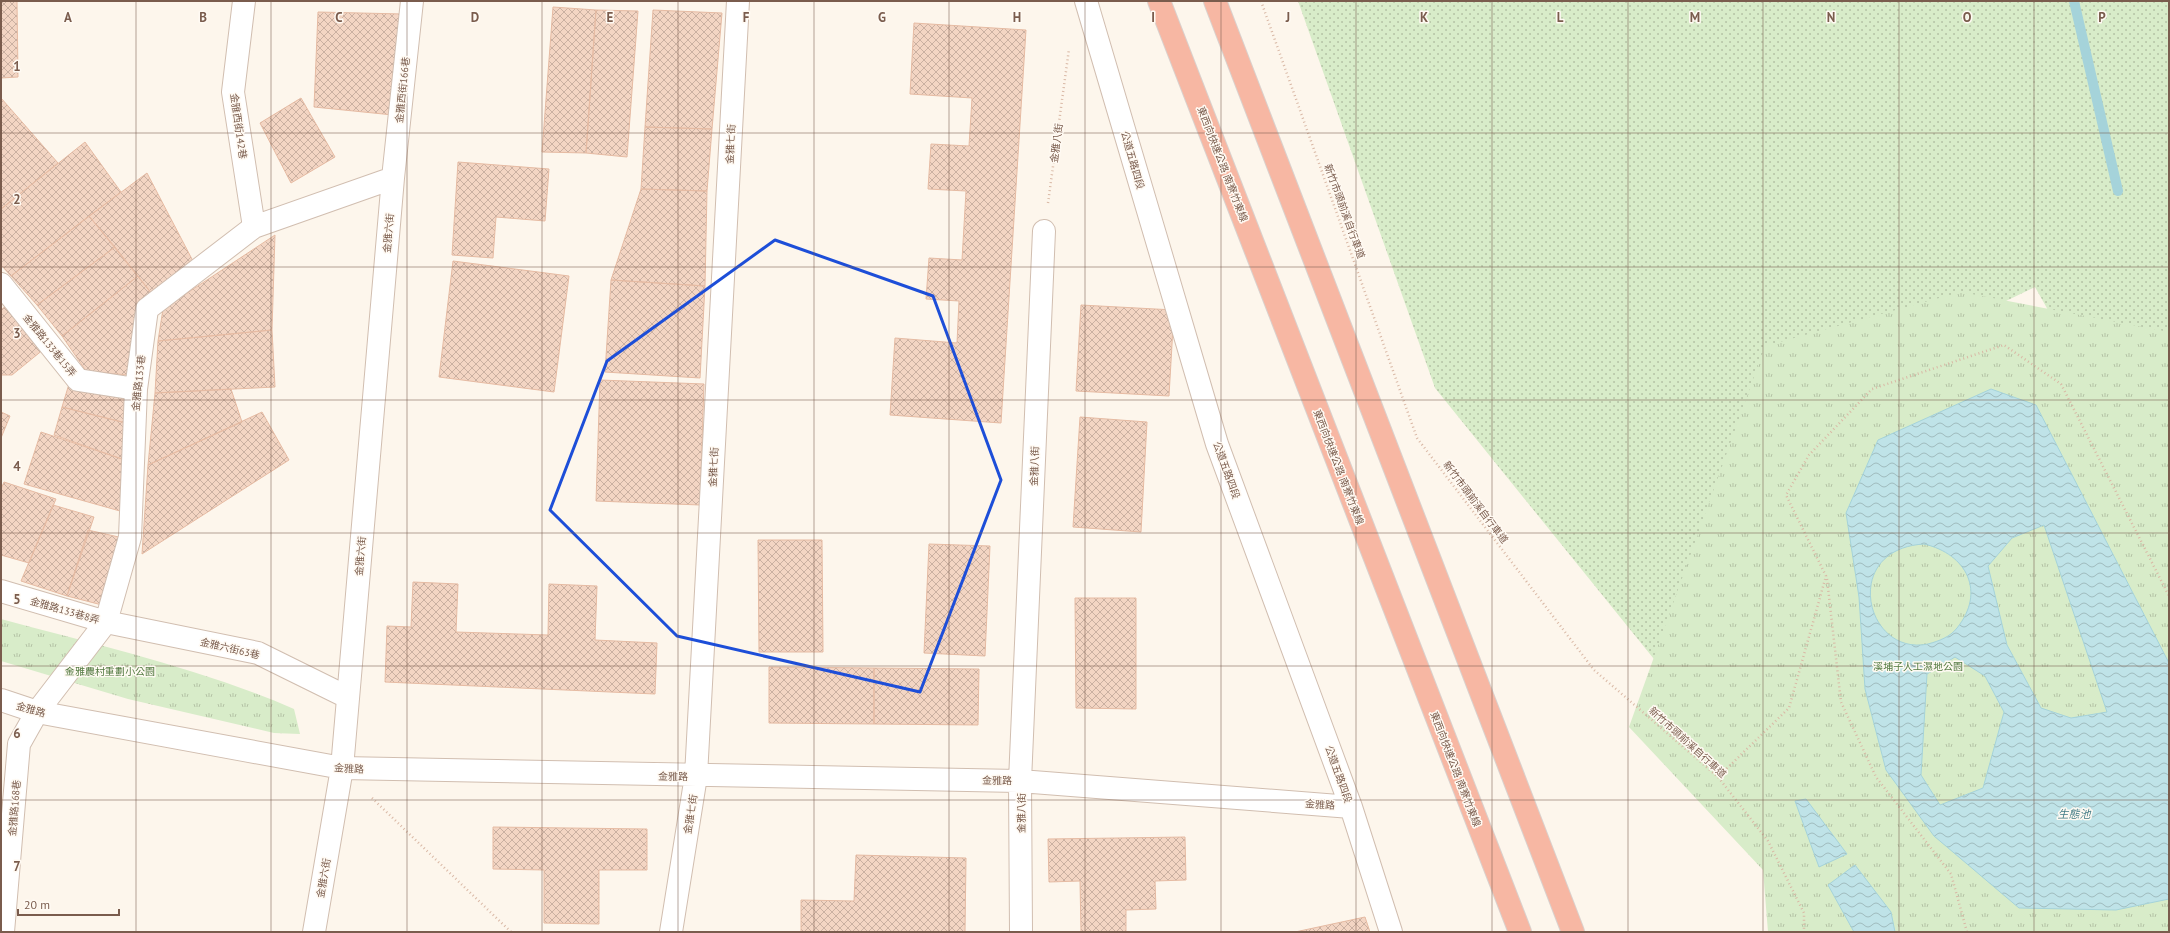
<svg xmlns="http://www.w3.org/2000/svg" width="2170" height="933" font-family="'PT Sans','Noto Sans TC',sans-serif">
  <defs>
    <pattern id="grass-dots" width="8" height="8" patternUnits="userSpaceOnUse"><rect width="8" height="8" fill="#d8ecc9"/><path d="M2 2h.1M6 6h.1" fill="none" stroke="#b4c2a5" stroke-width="1.8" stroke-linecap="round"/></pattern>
    <pattern id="park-tufts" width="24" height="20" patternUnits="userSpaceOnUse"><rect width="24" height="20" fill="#d8ecc9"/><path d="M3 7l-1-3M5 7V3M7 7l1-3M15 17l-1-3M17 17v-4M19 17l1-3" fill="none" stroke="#b4c2a5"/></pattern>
    <pattern id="water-waves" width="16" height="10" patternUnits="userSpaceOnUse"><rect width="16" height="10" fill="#bfe3e8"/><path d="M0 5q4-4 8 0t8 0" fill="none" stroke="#a0bbbe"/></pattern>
    <pattern id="building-cross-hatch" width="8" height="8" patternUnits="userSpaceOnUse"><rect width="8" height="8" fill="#f3d5c3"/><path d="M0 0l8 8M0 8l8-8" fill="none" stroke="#cab0a1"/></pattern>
  </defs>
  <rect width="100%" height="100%" fill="#fdf6ec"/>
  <path fill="url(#grass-dots)" d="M 1298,1 L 2169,1 L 2169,525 L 2035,287 L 1879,362 L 1704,721 L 1435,388 Z"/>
  <path fill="url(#park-tufts)" d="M 1961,292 L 2169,332 L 2169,932 L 1768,932 L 1763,870 L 1629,727 L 1765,346 Z
    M 1,619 C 98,645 202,669 294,709 L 300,734 L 274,733 L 128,699 L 1,661 Z"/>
  <path fill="url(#water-waves)" stroke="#a5d3da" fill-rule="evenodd" d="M 1991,389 L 2036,405 L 2169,663 L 2169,899 L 2116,910 L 2019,908 L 1934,836 L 1886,770 L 1865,689 L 1859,597 L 1846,513 L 1878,440 ZM 2044,525 L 2107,712 L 2071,718 L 2041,708 L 2007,645 L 1988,566 L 2012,538 ZM 1924,544 C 1967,554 1986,592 1957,628 C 1950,637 1939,641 1928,644 C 1865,657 1840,549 1924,544 ZM 1955,657 L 1985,676 L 2004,712 L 1983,788 L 1940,805 L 1921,775 L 1927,674 Z
    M 1806,799 L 1847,854 L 1819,867 L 1795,801 Z
    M 1855,865 L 1891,912 L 1895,932 L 1854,932 L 1828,885 Z"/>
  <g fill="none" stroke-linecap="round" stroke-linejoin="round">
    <path stroke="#a5d3da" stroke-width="10" d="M 2074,1 L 2118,191"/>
  </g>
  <path fill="url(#building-cross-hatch)" stroke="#e6bba3" d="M 1,1 L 17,1 L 18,77 L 1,78 Z
    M 553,7 L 596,10 L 586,153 L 542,152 Z
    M 596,10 L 638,11 L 627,157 L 586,153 Z
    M 653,10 L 722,13 L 712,129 L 645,127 Z
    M 318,12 L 403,14 L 393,115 L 314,107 Z
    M 914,23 L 1026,30 L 1001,423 L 890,415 L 895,338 L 957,343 L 959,301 L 926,299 L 929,258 L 962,260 L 966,191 L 928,189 L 931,144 L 969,146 L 972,98 L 910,94 Z
    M 1,98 L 58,163 L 1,209 Z
    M 301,98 L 335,157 L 291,183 L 260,123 Z
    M 645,127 L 712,129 L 707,191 L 641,189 Z
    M 85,142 L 121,192 L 11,276 L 1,265 L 1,209 Z
    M 458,162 L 549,169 L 545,221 L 496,217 L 493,258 L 452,255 Z
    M 147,173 L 194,263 L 152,294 L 89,216 Z
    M 641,189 L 707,191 L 705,286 L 611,280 Z
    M 89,216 L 115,247 L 37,305 L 11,276 Z
    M 275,235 L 272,330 L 158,341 L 163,309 Z
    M 115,247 L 138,276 L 62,336 L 37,305 Z
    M 453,261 L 569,276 L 554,392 L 439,377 Z
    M 138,276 L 152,294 L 127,375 L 86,371 L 62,336 Z
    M 611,280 L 705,286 L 700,378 L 605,372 Z
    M 8,304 L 44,349 L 12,375 L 1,375 L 1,310 Z
    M 1081,305 L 1174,310 L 1169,396 L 1076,391 Z
    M 272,330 L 275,387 L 155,393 L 158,341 Z
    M 600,380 L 704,384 L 700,505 L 596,501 Z
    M 69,384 L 129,395 L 126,423 L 62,407 Z
    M 231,389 L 242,422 L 148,465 L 155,393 Z
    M 62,407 L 126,423 L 122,459 L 54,435 Z
    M 1,412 L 10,416 L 1,438 Z
    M 262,412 L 289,460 L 142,554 L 148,465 Z
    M 1080,417 L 1147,422 L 1141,532 L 1073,527 Z
    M 41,432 L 122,459 L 120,511 L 24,484 Z
    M 4,482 L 56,499 L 29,563 L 1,555 L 1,489 Z
    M 53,505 L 94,517 L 67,596 L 21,581 Z
    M 88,530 L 123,538 L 102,605 L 67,596 Z
    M 758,540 L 822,540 L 823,652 L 759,652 Z
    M 929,544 L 990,546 L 985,656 L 924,653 Z
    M 413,582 L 458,584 L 456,632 L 548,635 L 549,584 L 597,586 L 595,640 L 657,643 L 655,694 L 385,682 L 387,626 L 411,627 Z
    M 1075,598 L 1136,598 L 1136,709 L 1076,708 Z
    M 769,667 L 874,668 L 874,724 L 769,723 Z
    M 874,668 L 979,669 L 978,725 L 874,724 Z
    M 493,827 L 647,829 L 647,870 L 599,870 L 599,924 L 544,923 L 544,870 L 493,869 Z
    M 1185,837 L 1186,880 L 1155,881 L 1156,909 L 1126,910 L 1126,932 L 1081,932 L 1080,881 L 1049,882 L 1048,839 Z
    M 856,855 L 966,858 L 965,932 L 801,932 L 801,900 L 854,901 Z
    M 1365,917 L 1370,932 L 1295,932 Z"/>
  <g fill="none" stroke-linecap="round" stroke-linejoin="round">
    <g stroke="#d1beb0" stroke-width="24">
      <path id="minor" d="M 244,1 L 233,92 L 254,227
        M 1086,1 L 1217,444 L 1351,807 L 1391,932
        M 1,284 L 78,380 L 136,389
        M 1,591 L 106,622 L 258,653 L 347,697
        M 1,700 L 37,712 L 342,768 L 1020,781 L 1351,807
        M 3,932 L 19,744 L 37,712 L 106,622 L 130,537 L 136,389 L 147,309 L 254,227 L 393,178
        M 314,932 L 342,768 L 393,178 L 412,1
        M 671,932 L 696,776 L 738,1
        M 1021,932 L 1020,781 L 1044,231"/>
    </g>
    <g stroke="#dad1cd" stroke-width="24">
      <path id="highway" d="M 1159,1 L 1520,932
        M 1215,1 L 1573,932"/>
    </g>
    <path stroke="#d9b8a5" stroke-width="2.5" stroke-dasharray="1 3" stroke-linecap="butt" d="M 1261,1 L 1417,438 L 1594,670 L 1718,777 L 1768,841 L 1804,913 L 1804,932
      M 1048,203 L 1069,49
      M 1827,579 L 1841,702 L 1876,777 L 1951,874 L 1967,932
      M 1718,777 L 1789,708 L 1826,576 L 1786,495 L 1809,455 L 1872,389 L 2004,345 L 2061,384 L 2169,596
      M 372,798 L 511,932"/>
    <use href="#minor" stroke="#fff" stroke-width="22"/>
    <use href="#highway" stroke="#f7b7a3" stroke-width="22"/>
  </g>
  <path fill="none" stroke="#1d4ed8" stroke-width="3" stroke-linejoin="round" d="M 775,240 L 933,296 L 1001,480 L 920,692 L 677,636 L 550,510 L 607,361 Z"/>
  <path fill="none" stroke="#7a5c4d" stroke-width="1" stroke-opacity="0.55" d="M 136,1 L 136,932M 271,1 L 271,932M 407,1 L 407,932M 542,1 L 542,932M 678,1 L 678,932M 814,1 L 814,932M 949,1 L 949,932M 1085,1 L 1085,932M 1221,1 L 1221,932M 1356,1 L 1356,932M 1492,1 L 1492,932M 1628,1 L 1628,932M 1763,1 L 1763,932M 1899,1 L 1899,932M 2034,1 L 2034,932M 1,133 L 2169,133M 1,267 L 2169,267M 1,400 L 2169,400M 1,533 L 2169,533M 1,666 L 2169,666M 1,800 L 2169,800"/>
  <g text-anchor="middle" stroke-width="3" stroke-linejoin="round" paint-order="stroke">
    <g font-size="10" fill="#7a5c4d" stroke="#fffaf3">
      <text transform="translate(402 90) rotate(-84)" y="4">金雅西街166巷</text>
      <text transform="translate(239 126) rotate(82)" y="4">金雅西街142巷</text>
      <text transform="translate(1056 143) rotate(-82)" y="4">金雅八街</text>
      <text transform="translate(730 144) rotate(-87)" y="4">金雅七街</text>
      <text transform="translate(1133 160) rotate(74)" y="4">公道五路四段</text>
      <text transform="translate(1223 164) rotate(69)" y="4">東西向快速公路 南寮竹東線</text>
      <text transform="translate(1345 211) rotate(70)" y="4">新竹市頭前溪自行車道</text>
      <text transform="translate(388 233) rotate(-85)" y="4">金雅六街</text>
      <text transform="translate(50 345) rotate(51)" y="4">金雅路133巷15弄</text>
      <text transform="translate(138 383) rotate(-84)" y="4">金雅路133巷</text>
      <text transform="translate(1034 466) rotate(-88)" y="4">金雅八街</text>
      <text transform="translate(713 467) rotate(-87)" y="4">金雅七街</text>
      <text transform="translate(1339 467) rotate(69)" y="4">東西向快速公路 南寮竹東線</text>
      <text transform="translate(1227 470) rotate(70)" y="4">公道五路四段</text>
      <text transform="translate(1476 502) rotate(53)" y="4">新竹市頭前溪自行車道</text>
      <text transform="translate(360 556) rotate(-85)" y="4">金雅六街</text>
      <text transform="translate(65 610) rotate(16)" y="4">金雅路133巷8弄</text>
      <text transform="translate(230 648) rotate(13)" y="4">金雅六街63巷</text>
      <text transform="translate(31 709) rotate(16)" y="4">金雅路</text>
      <text transform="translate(1688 742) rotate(42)" y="4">新竹市頭前溪自行車道</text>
      <text transform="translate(349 768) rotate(4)" y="4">金雅路</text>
      <text transform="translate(1456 769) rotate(69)" y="4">東西向快速公路 南寮竹東線</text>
      <text transform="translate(1339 774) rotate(70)" y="4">公道五路四段</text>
      <text transform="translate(673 776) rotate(1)" y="4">金雅路</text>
      <text transform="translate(997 780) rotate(1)" y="4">金雅路</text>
      <text transform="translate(1320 804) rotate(4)" y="4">金雅路</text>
      <text transform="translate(14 808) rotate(-85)" y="4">金雅路168巷</text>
      <text transform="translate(1021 813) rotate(-90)" y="4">金雅八街</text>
      <text transform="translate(690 814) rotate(-81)" y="4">金雅七街</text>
      <text transform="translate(323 878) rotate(-80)" y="4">金雅六街</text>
    </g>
    <g font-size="10" fill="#537a41" stroke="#fffaf3">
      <text x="1918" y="670">溪埔子人工濕地公園</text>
      <text x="110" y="675">金雅農村重劃小公園</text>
    </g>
    <g font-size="11" font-style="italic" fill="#437c86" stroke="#fffaf3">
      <text x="2074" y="818">生態池</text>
    </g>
  </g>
  <g font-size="13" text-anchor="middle" font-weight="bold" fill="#7a5c4d" stroke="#fffaf3" stroke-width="3" stroke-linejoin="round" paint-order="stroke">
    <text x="68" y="22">A</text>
    <text x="203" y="22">B</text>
    <text x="339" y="22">C</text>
    <text x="475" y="22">D</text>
    <text x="610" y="22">E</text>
    <text x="746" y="22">F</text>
    <text x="882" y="22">G</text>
    <text x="1017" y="22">H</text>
    <text x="1153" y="22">I</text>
    <text x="1288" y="22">J</text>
    <text x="1424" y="22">K</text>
    <text x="1560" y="22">L</text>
    <text x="1695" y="22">M</text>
    <text x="1831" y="22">N</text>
    <text x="1967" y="22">O</text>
    <text x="2102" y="22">P</text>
    <text x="17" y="71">1</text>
    <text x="17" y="204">2</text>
    <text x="17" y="338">3</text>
    <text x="17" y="471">4</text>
    <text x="17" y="604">5</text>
    <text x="17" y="738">6</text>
    <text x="17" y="871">7</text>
  </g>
  <rect width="2170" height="933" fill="none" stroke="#7a5c4d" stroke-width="4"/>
  <path d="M18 909v6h101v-6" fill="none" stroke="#7a5c4d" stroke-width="2"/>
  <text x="24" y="909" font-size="12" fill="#7a5c4d" stroke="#fffaf3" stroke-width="3" paint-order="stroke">20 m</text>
</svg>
